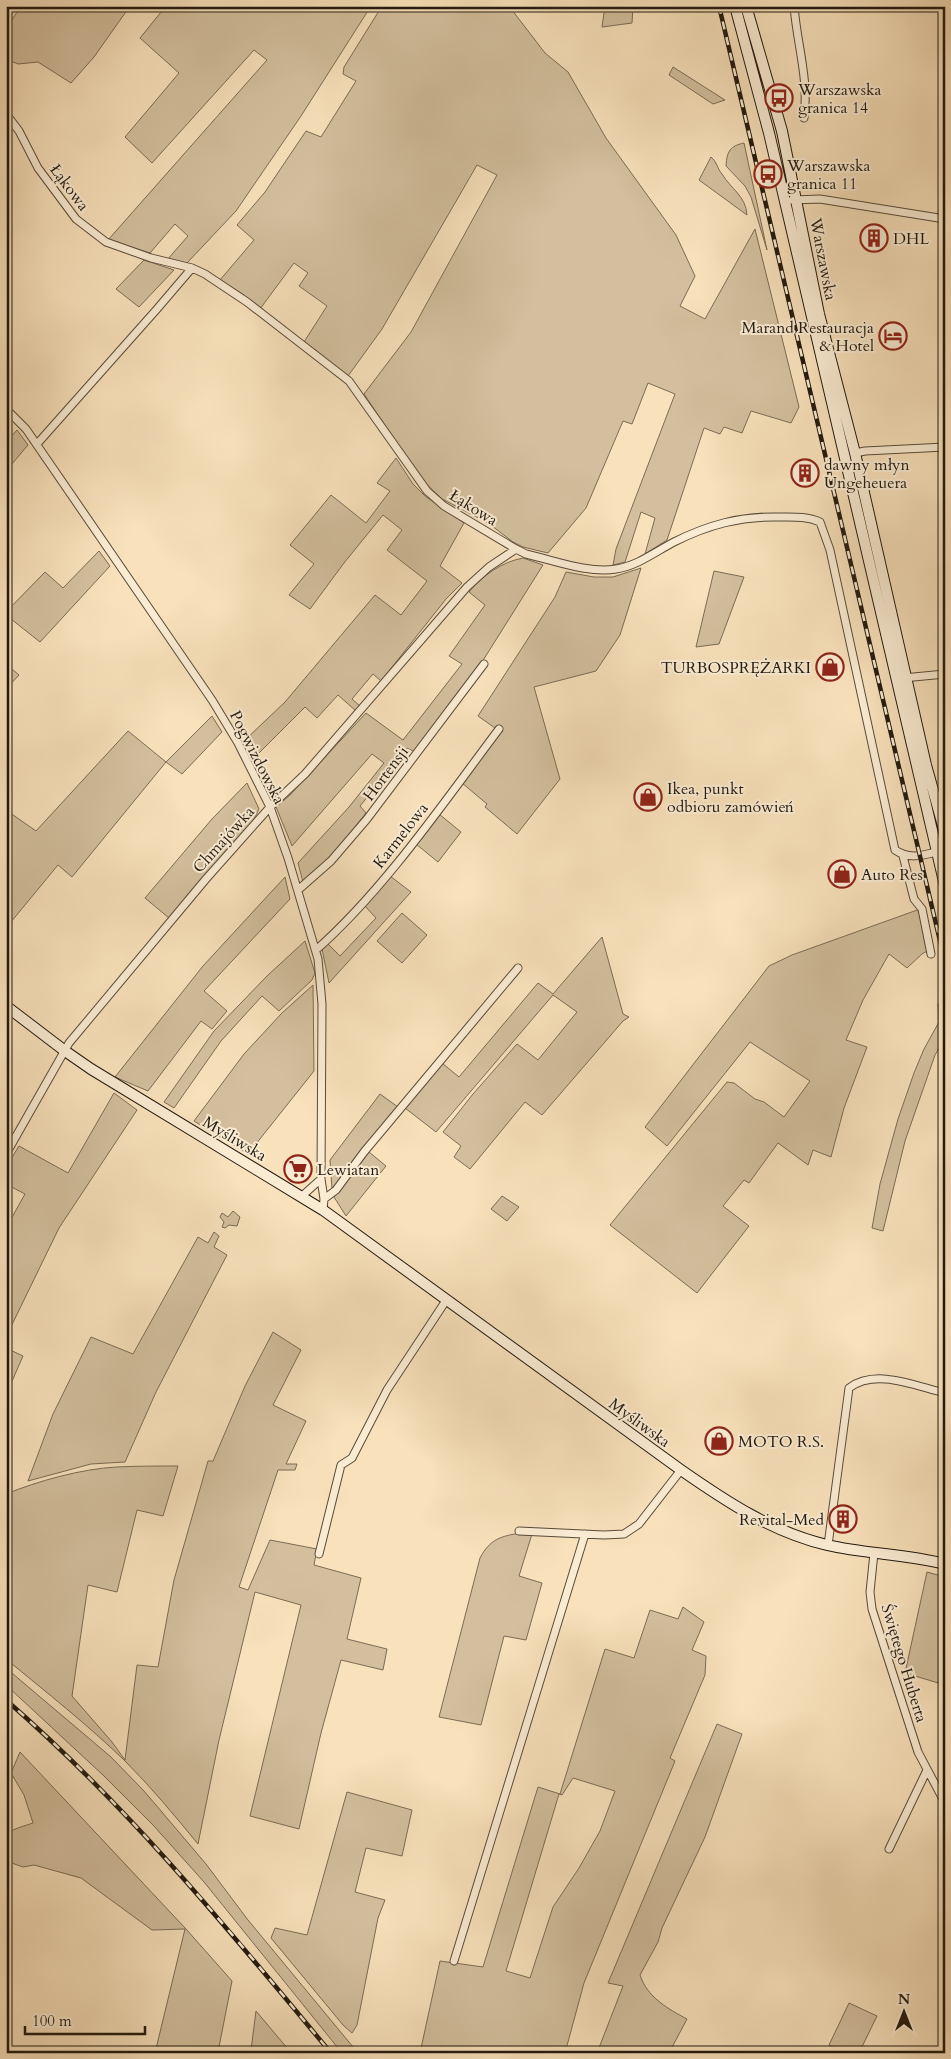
<svg xmlns="http://www.w3.org/2000/svg" width="951" height="2059" font-family="Cardo,serif">
  <rect width="100%" height="100%" fill="#f8e1bb"/>
  <filter id="stains"><feTurbulence type="fractalNoise" baseFrequency=".004" numOctaves="4"/><feColorMatrix values="0 0 0 0 .2 0 0 0 0 .09 0 0 0 0 .02 0 0 0 .5 -.17"/></filter>
  <radialGradient id="worn" r=".72"><stop offset=".6" stop-color="#630" stop-opacity="0"/><stop offset="1" stop-color="#630" stop-opacity=".3"/></radialGradient>
  <path fill="#d3bf9e" stroke="#7a6c56" fill-rule="evenodd" d="M 21,6 L 130,6 L 94,57 L 71,83 L 38,62 L 18,64 L 6,59 L 6,29 Z
    M 166,6 L 371,6 L 301,116 L 236,211 L 187,263 L 167,260 L 188,236 L 175,224 L 150,253 L 108,240 L 267,60 L 254,50 L 152,163 L 125,137 L 179,73 L 140,38 Z
    M 382,6 L 507,6 L 512,10 L 545,53 L 568,72 L 606,138 L 676,235 L 695,276 L 680,306 L 705,319 L 755,229 L 799,407 L 791,423 L 751,411 L 742,433 L 724,427 L 720,434 L 704,428 L 667,540 L 645,554 L 655,518 L 641,512 L 625,562 L 613,565 L 616,549 L 675,394 L 648,383 L 632,424 L 623,421 L 586,508 L 548,553 L 523,547 L 513,542 L 488,523 L 442,499 L 420,478 L 364,394 L 411,332 L 497,175 L 477,165 L 382,329 L 348,376 L 304,342 L 327,306 L 299,286 L 308,273 L 294,263 L 260,309 L 241,293 L 220,280 L 254,240 L 237,225 L 265,192 L 306,131 L 321,137 L 356,81 L 343,74 L 344,67 Z
    M 605,6 L 633,6 L 632,23 L 602,27 Z
    M 673,67 L 725,100 L 713,104 L 669,75 Z
    M 744,143 L 767,250 L 751,197 L 745,186 L 726,166 C 727,151 730,146 744,143 Z
    M 711,157 C 717,162 717,168 722,174 C 731,189 746,196 747,215 L 699,180 Z
    M 144,260 L 174,270 L 139,307 L 116,289 Z
    M 17,430 L 28,445 L 6,471 L 6,442 Z
    M 396,458 L 413,484 L 425,496 L 464,523 L 440,566 L 462,583 L 446,599 L 381,681 L 373,674 L 352,699 L 360,706 L 356,711 L 338,695 L 317,718 L 305,707 L 253,759 L 244,741 L 285,702 L 375,595 L 401,615 L 427,581 L 387,550 L 402,530 L 383,515 L 344,563 L 310,609 L 289,595 L 314,564 L 290,545 L 331,495 L 366,523 L 390,491 L 377,483 Z
    M 99,551 L 110,566 L 40,642 L 6,615 L 6,612 L 45,572 L 63,588 Z
    M 523,558 L 543,565 L 482,662 L 415,752 L 407,748 L 360,806 L 366,813 L 340,846 L 306,881 L 303,882 L 298,863 L 349,807 L 384,763 L 372,754 L 292,846 L 276,807 L 290,795 L 366,713 L 403,740 L 462,664 L 449,656 L 485,605 L 469,592 C 483,575 502,562 523,558 Z
    M 641,568 L 620,635 L 596,671 L 534,687 L 560,779 L 517,834 L 485,807 L 487,804 L 462,783 L 503,730 L 495,728 L 478,716 L 555,597 L 566,572 L 594,577 L 613,577 Z
    M 714,571 L 744,577 L 719,644 L 696,647 Z
    M 6,664 L 19,675 L 6,689 Z
    M 212,716 L 222,732 L 182,774 L 166,762 L 72,877 L 58,865 L 6,928 L 6,810 L 36,831 L 128,731 L 166,762 Z
    M 247,783 L 259,809 L 251,825 L 169,918 L 145,898 L 212,819 Z
    M 439,814 L 461,832 L 438,862 L 416,844 Z
    M 390,876 L 411,892 L 329,983 L 322,949 L 328,944 L 340,956 L 376,918 L 364,905 Z
    M 285,877 L 290,899 L 204,991 L 227,1011 L 212,1029 L 201,1021 L 148,1091 L 115,1077 L 203,966 Z
    M 920,909 L 927,951 L 922,954 L 907,968 L 889,954 L 863,1000 L 846,1040 L 867,1047 L 844,1108 L 831,1157 L 813,1150 L 808,1165 L 778,1143 L 749,1183 L 744,1180 L 723,1206 L 749,1226 L 697,1293 L 610,1225 L 727,1082 L 734,1083 L 755,1099 L 764,1102 L 784,1117 L 810,1081 L 750,1042 L 667,1146 L 645,1127 L 769,966 L 792,955 Z
    M 402,913 L 427,935 L 402,963 L 377,941 Z
    M 602,937 L 623,1014 L 629,1017 L 623,1021 L 542,1115 L 525,1102 L 470,1169 L 454,1157 L 461,1146 L 443,1132 L 473,1094 L 517,1044 L 538,1060 L 577,1012 L 553,995 L 436,1132 L 405,1108 L 442,1063 L 459,1077 L 538,983 L 553,994 Z
    M 305,941 L 315,973 L 312,980 L 279,1011 L 262,996 L 221,1041 L 174,1108 L 164,1102 L 214,1031 L 267,976 Z
    M 313,985 L 314,1071 L 248,1154 L 194,1121 L 244,1054 L 282,1013 Z
    M 944,1001 L 945,1053 L 942,1043 L 935,1055 L 905,1141 L 883,1231 L 872,1228 L 880,1184 L 898,1119 L 914,1073 L 924,1049 L 939,1022 L 938,1004 Z
    M 114,1093 L 137,1110 L 59,1228 L 6,1337 L 6,1228 L 25,1194 L 6,1184 L 6,1167 L 19,1146 L 68,1173 Z
    M 380,1094 L 398,1107 L 332,1189 L 330,1160 Z
    M 369,1152 L 386,1166 L 346,1216 L 334,1197 Z
    M 502,1196 L 519,1207 L 507,1221 L 491,1209 Z
    M 233,1211 L 240,1217 L 237,1226 L 229,1225 L 225,1228 L 222,1227 L 224,1222 L 220,1217 L 222,1213 L 228,1217 Z
    M 214,1232 L 219,1236 L 214,1247 L 227,1255 L 156,1392 L 125,1462 L 91,1464 L 28,1481 L 53,1414 L 91,1337 L 133,1354 L 198,1237 L 208,1243 Z
    M 273,1332 L 301,1350 L 273,1405 L 306,1421 L 286,1464 L 297,1464 L 295,1470 L 278,1470 L 239,1587 L 248,1590 L 270,1540 L 317,1549 L 314,1565 L 361,1578 L 347,1639 L 387,1649 L 383,1670 L 341,1660 L 321,1733 L 299,1829 L 250,1816 L 301,1605 L 255,1592 L 219,1740 L 198,1844 C 175,1816 151,1787 125,1761 C 88,1725 46,1692 6,1659 L 6,1494 C 38,1481 81,1469 116,1467 C 136,1466 157,1466 178,1466 L 163,1516 L 137,1510 L 117,1592 L 88,1585 L 72,1696 L 112,1742 L 125,1760 L 137,1665 L 158,1667 L 174,1580 L 208,1461 L 213,1461 L 245,1386 Z
    M 6,1348 L 23,1356 L 6,1395 Z
    M 521,1533 L 532,1534 L 519,1576 L 542,1583 L 526,1640 L 504,1636 L 481,1725 L 439,1717 L 480,1558 C 490,1539 501,1536 521,1533 Z
    M 927,1572 L 945,1577 L 945,1685 L 905,1673 Z
    M 683,1607 L 704,1622 L 692,1650 L 706,1656 L 705,1675 L 670,1758 L 675,1761 L 584,1983 L 565,2053 L 420,2053 L 440,1961 L 483,1967 L 538,1787 L 560,1794 L 605,1649 L 634,1658 L 650,1610 L 678,1619 ZM 573,1778 L 615,1791 L 600,1831 L 579,1868 L 553,1907 L 530,1978 L 506,1971 L 559,1794 L 562,1795 Z
    M 6,1668 L 111,1757 L 144,1791 L 206,1864 L 248,1920 L 358,2053 L 342,2053 L 204,1882 L 153,1825 L 104,1776 L 6,1685 Z
    M 717,1724 L 742,1734 L 705,1837 L 662,1928 L 658,1942 L 640,1975 C 647,1997 668,2009 687,2019 L 669,2053 L 626,2053 L 619,2050 L 617,2053 L 597,2053 L 623,1986 L 608,1983 Z
    M 20,1752 L 186,1929 L 232,1981 L 218,2052 L 155,2053 L 185,1929 L 152,1930 L 81,1878 L 34,1865 L 23,1867 L 6,1861 C 6,1829 3,1833 33,1823 L 24,1795 L 11,1773 Z
    M 347,1792 L 412,1810 L 402,1856 L 366,1848 L 355,1892 L 385,1900 L 378,1918 L 357,2025 L 352,2033 L 343,2025 L 271,1938 L 275,1928 L 307,1935 Z
    M 849,2003 L 877,2016 L 859,2053 L 845,2053 L 829,2045 Z
    M 256,2011 L 288,2049 L 284,2052 L 251,2050 Z"/>
  <g fill="none" stroke-linecap="round" stroke-linejoin="round">
    <g stroke="#574b3a" stroke-width="9">
      <path id="street" d="M 794,6 C 797,45 809,78 804,118
        M 6,114 L 19,131 L 38,168 L 76,219 L 106,242 L 151,258 L 192,268 L 205,274 L 247,302 L 349,381 L 427,491 L 444,506 L 516,549 L 526,554 C 553,560 589,574 616,569 C 637,566 655,552 674,542 C 708,525 740,516 779,517 C 793,517 807,516 820,522 L 830,550 L 895,850 C 908,859 921,856 936,852
        M 792,200 L 820,199 L 945,219
        M 6,409 L 26,429 L 212,700 L 238,743 L 270,807 L 288,858 L 318,959 L 322,1004 L 321,1179 L 324,1199 L 323,1210
        M 37,444 L 157,309 L 192,268
        M 855,453 L 865,451 L 945,447
        M 903,678 L 945,674
        M 903,856 L 914,899 L 922,909 L 931,954
        M 298,890 L 331,861 L 367,819 L 484,664
        M 316,950 C 384,890 444,802 499,729
        M 6,1154 L 69,1043 L 206,879 L 270,807 L 305,774 L 467,587 L 489,567 L 516,549
        M 302,1196 L 321,1179
        M 324,1199 L 336,1190 L 364,1152 L 518,968
        M 519,1531 L 604,1535 L 624,1534 L 639,1524 L 681,1470
        M 828,1545 L 849,1388 C 876,1368 915,1386 945,1393
        M 874,1553 L 870,1592 L 872,1609 L 918,1752 L 945,1803
        M 319,1554 L 341,1465 L 352,1458 L 387,1390 L 447,1299
        M 889,1849 L 927,1770
        M 454,1961 L 585,1534"/>
    </g>
    <g stroke="#21190f" stroke-width="12">
      <path id="secondary" d="M 735,6 L 769,133 L 945,886
        M 746,6 L 782,131 L 819,314 L 855,453 L 926,765 L 945,833
        M 6,1006 L 65,1051 L 91,1069 L 323,1210 L 681,1470 C 727,1502 772,1532 827,1545 C 866,1554 906,1554 945,1564"/>
    </g>
    <use href="#street" stroke="#faecd3" stroke-width="7"/>
    <use href="#secondary" stroke="#faecd3" stroke-width="10"/>
    <g stroke="#21190f" stroke-width="4.5">
      <path id="rail" d="M 719,6 L 945,962
        M 6,1700 C 129,1807 227,1928 331,2053"/>
    </g>
    <use href="#rail" stroke="#faecd3" stroke-width="2.5" stroke-dasharray="8" stroke-linecap="butt"/>
  </g>
  <defs>
    <g id="bus-ring" transform="scale(1.4375)"><circle r="9.5" fill="#faecd3" stroke="#8f2418" stroke-width="1.5"/><path d="M-5-6H5V4H4V6H2V4H-2V6H-4V4H-5ZM-3.5-4V0h7V-4ZM-3.5 1.2v1.5H-2V1.2ZM2 1.2v1.5H3.5V1.2Z" fill="#8f2418"/></g>
    <g id="building-ring" transform="scale(1.4375)"><circle r="9.5" fill="#faecd3" stroke="#8f2418" stroke-width="1.5"/><path d="M-4-6H4V6H1V3H-1V6H-4ZM-2.5-4.3h1.7v1.8h-1.7ZM.8-4.3h1.7v1.8H.8ZM-2.5-1h1.7V.8h-1.7ZM.8-1h1.7V.8H.8Z" fill="#8f2418"/></g>
    <g id="hotel-ring" transform="scale(1.4375)"><circle r="9.5" fill="#faecd3" stroke="#8f2418" stroke-width="1.5"/><path d="M-6-4.5h1.5V1H6V5H4.5V3h-9V5H-6ZM-4 0a1.8 1.8 0 1 1 3.6 0ZM.5 0V-2.5h3Q6-2.5 6 0Z" fill="#8f2418"/></g>
    <g id="shop-ring" transform="scale(1.4375)"><circle r="9.5" fill="#faecd3" stroke="#8f2418" stroke-width="1.5"/><path d="M-5-2.5h2.3a2.7 3.5 0 0 1 5.4 0H5L5.5 6h-11ZM-1.5-2.5h3a1.5 2.3 0 0 0-3 0Z" fill="#8f2418"/></g>
    <g id="supermarket-ring" transform="scale(1.4375)"><circle r="9.5" fill="#faecd3" stroke="#8f2418" stroke-width="1.5"/><path d="M-6-5.5h2.5l.6 2H6L4.5 2H-2.5L-4.4-4H-6ZM-1.5 3.2a1.3 1.3 0 1 0 .1 0ZM3 3.2a1.3 1.3 0 1 0 .1 0Z" fill="#8f2418"/></g>
  </defs>
  <g fill-rule="evenodd">
    <use href="#bus-ring" x="779" y="98"/>
    <use href="#bus-ring" x="768" y="174"/>
    <use href="#building-ring" x="874" y="238"/>
    <use href="#hotel-ring" x="893" y="336"/>
    <use href="#building-ring" x="805" y="473"/>
    <use href="#shop-ring" x="830" y="667"/>
    <use href="#shop-ring" x="648" y="797"/>
    <use href="#shop-ring" x="842" y="874"/>
    <use href="#supermarket-ring" x="298" y="1169"/>
    <use href="#shop-ring" x="719" y="1441"/>
    <use href="#building-ring" x="843" y="1519"/>
  </g>
  <g text-anchor="middle" stroke-width="4" stroke-linejoin="round" paint-order="stroke">
    <g font-size="16" fill="#21190f" stroke="#faecd3" text-anchor="start">
      <text x="798" y="95">Warszawska<tspan x="798" dy="18">granica 14</tspan></text>
      <text x="787" y="171">Warszawska<tspan x="787" dy="18">granica 11</tspan></text>
      <text x="893" y="244">DHL</text>
      <text x="874" y="333" text-anchor="end">Marand Restauracja<tspan x="874" dy="18">&amp; Hotel</tspan></text>
      <text x="824" y="470">dawny młyn<tspan x="824" dy="18">Ungeheuera</tspan></text>
      <text x="811" y="673" text-anchor="end">TURBOSPRĘŻARKI</text>
      <text x="667" y="794">Ikea, punkt<tspan x="667" dy="18">odbioru zamówień</tspan></text>
      <text x="861" y="880">Auto Res</text>
      <text x="317" y="1175">Lewiatan</text>
      <text x="738" y="1447">MOTO R.S.</text>
      <text x="824" y="1525" text-anchor="end">Revital-Med</text>
    </g>
    <g font-size="16" fill="#21190f" stroke="#faecd3">
      <text transform="translate(70 187) rotate(53)" y="6">Łąkowa</text>
      <text transform="translate(824 259) rotate(79)" y="6">Warszawska</text>
      <text transform="translate(474 507) rotate(32)" y="6">Łąkowa</text>
      <text transform="translate(258 757) rotate(63)" y="6">Pogwizdowska</text>
      <text transform="translate(385 773) rotate(-53)" y="6">Hortensji</text>
      <text transform="translate(400 835) rotate(-52)" y="6">Karmelowa</text>
      <text transform="translate(223 839) rotate(-48)" y="6">Chmajówka</text>
      <text transform="translate(235 1138) rotate(31)" y="6">Myśliwska</text>
      <text transform="translate(640 1422) rotate(36)" y="6">Myśliwska</text>
      <text transform="translate(905 1663) rotate(73)" y="6">Świętego Huberta</text>
    </g>
  </g>
  <rect width="951" height="2059" fill="none" stroke="#f8e1bb" stroke-width="25"/>
  <rect x="8" y="8" width="936" height="2044" fill="none" stroke="#21190f" stroke-width="2.5"/>
  <rect x="12" y="12" width="926" height="2034" fill="none" stroke="#21190f"/>
  <g transform="translate(904 2012)" stroke="#faecd3" stroke-width="4" paint-order="stroke">
  <path d="M0-4L9 19L0 12L-9 19Z" fill="#21190f"/>
  <text y="-8" font-size="14" font-weight="bold" text-anchor="middle" fill="#21190f">N</text>
  </g>
  <path d="M25 2026v8h120v-8" fill="none" stroke="#21190f" stroke-width="2.5"/>
  <text x="32" y="2026" font-size="15" fill="#21190f" stroke="#faecd3" stroke-width="4" paint-order="stroke">100 m</text>
  <rect width="100%" height="100%" filter="url(#stains)"/>
  <rect width="100%" height="100%" fill="url(#worn)"/>
</svg>
